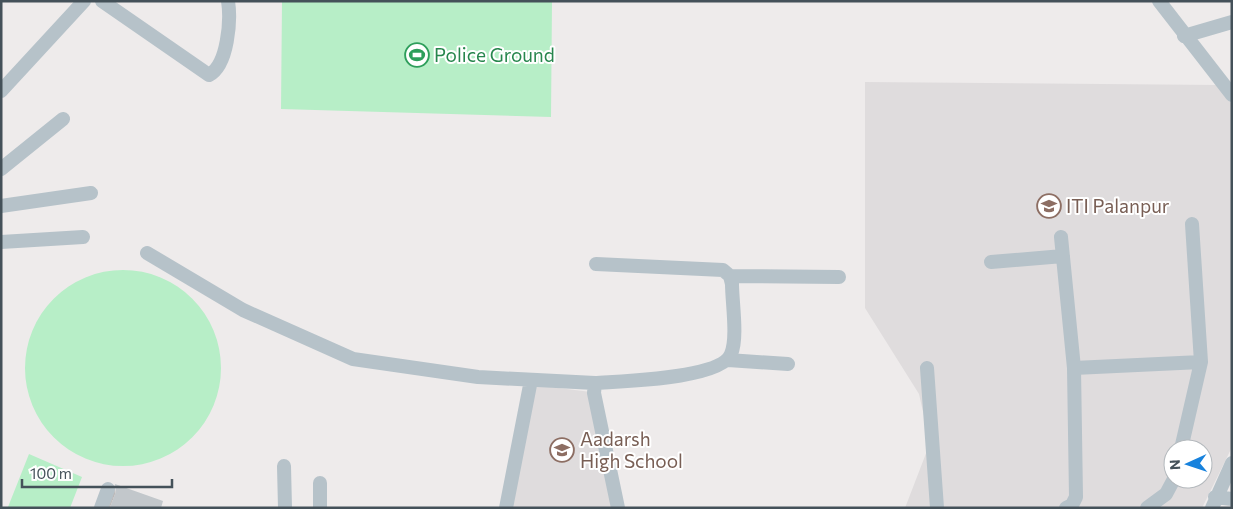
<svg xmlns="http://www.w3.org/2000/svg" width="1233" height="509" font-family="Commissioner,sans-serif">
  <defs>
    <filter id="shadow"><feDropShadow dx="-4.5" dy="4.5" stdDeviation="2.5" flood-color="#0004"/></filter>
  </defs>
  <rect width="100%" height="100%" fill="#eeebeb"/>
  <path fill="#dfdcdd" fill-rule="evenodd" d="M 865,82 L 1218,85 L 1232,104 L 1232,447 L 1202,508 L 905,508 L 930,443 L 919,394 L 865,308 ZM 1173,449 L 1203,449 L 1203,479 L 1173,479 Z
    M 534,385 L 591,392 L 614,508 L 508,508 Z"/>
  <path fill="#b7eec7" d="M 282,1 L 552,1 L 551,117 L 281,109 Z
    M25 368a98 98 0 1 1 196 0a98 98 0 1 1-196 0Z
    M 29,454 L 82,477 L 70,508 L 8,507 Z"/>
  <path fill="#c2c7cb" filter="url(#shadow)" d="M 115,484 L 163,501 L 161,508 L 110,508 L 116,492 Z"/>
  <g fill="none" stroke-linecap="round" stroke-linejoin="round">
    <path stroke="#b6c2c9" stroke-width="14" d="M 102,1 L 209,75 C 228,65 231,20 228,1
      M 1159,1 L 1232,95
      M 1184,36 L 1232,22
      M 1,91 L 84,1
      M 1,169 L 63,119
      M 1,206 L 91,193
      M 1061,237 L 1074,368 L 1076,497 L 1072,505 L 1066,508
      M 1,242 L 83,237
      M 147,253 L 243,310 L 353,359 L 478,377 L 595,383
      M 991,262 L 1063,256
      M 596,264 L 723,270 L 730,276 L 732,284 C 732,302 738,338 731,354 C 721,379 621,381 595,383 L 594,393 L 618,508
      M 730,276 L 839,277
      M 728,360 L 788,364
      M 927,368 L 937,508
      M 1074,368 L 1201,362
      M 1181,449 L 1201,362 L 1192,224
      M 284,466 L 285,508
      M 1215,497 L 1232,499
      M 101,508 L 108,489
      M 320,508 L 320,483
      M 506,508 L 531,380
      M 1147,508 L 1166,494 L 1174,479
      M 1212,508 L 1232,463"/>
  </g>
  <defs>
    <g id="stadium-ring" transform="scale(1.25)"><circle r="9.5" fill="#fff" stroke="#2e9e5b" stroke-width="1.5"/><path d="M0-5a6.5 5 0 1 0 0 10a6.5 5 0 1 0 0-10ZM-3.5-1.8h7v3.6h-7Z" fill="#2e9e5b"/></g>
    <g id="university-ring" transform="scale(1.25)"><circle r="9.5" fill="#fff" stroke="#8d6e63" stroke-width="1.5"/><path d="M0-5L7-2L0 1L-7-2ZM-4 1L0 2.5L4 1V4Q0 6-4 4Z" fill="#8d6e63"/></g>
    <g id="school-ring" transform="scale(1.25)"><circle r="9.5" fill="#fff" stroke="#8d6e63" stroke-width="1.5"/><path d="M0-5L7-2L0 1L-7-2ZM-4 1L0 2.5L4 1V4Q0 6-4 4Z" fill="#8d6e63"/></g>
  </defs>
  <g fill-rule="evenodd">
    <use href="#stadium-ring" x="417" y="55"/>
    <use href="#university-ring" x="1049" y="206"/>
    <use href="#school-ring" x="562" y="450"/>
  </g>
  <g text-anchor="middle" stroke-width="4" stroke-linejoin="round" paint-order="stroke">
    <g font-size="19" fill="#27864d" stroke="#fff" text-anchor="start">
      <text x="434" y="62">Police Ground</text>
    </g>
    <g font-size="19" fill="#785e54" stroke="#fff" text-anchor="start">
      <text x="1066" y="213">ITI Palanpur</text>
      <text x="580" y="446">Aadarsh<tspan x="580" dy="22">High School</tspan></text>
    </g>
  </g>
  <rect width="1233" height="509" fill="none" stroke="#445159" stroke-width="5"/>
  <g transform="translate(1188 464) rotate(267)"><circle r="24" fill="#ffffff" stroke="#b4b9bd"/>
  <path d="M0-4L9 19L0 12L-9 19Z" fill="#1782dd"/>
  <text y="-8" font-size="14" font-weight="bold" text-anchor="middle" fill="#445159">N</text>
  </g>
  <path d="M22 479v8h150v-8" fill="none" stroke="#445159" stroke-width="2.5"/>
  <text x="30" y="479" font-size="15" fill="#445159" stroke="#ffffff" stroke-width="4" paint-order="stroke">100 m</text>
</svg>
